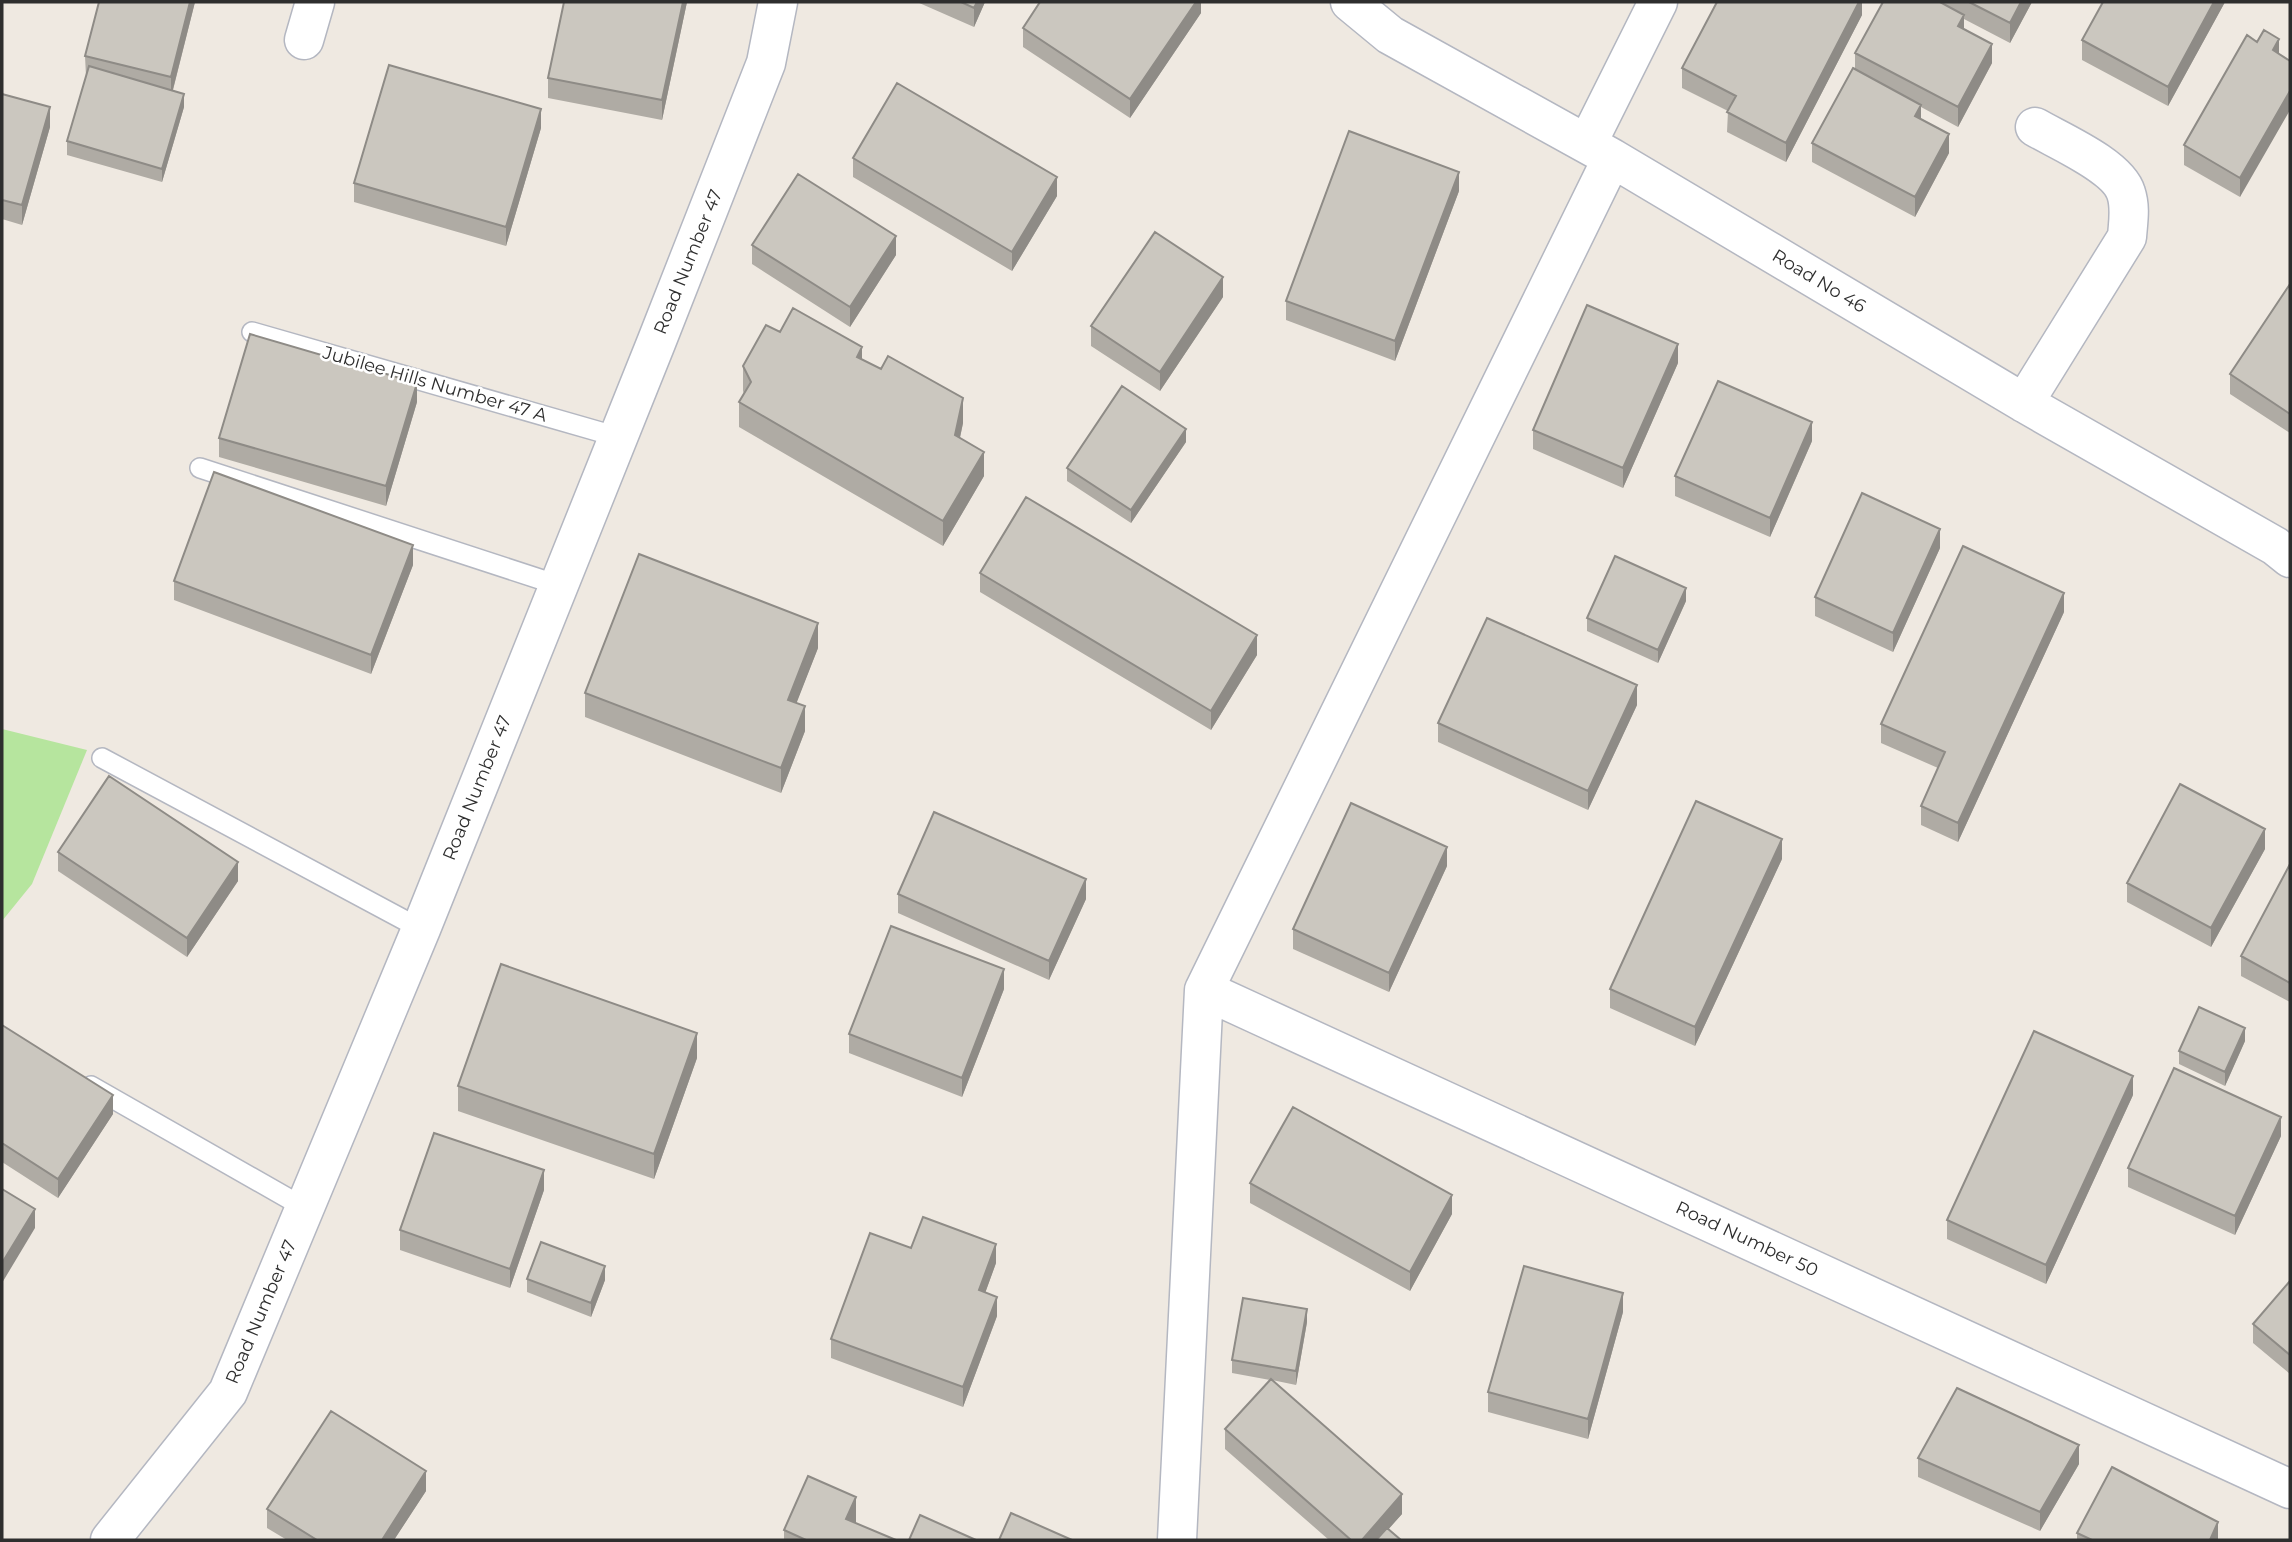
<svg xmlns="http://www.w3.org/2000/svg" width="2292" height="1542" font-family="Montserrat,sans-serif">
  <rect width="100%" height="100%" fill="#efe9e1"/>
  <path fill="#b6e59e" d="M 2,729 L 87,750 L 32,884 L 2,921 Z"/>
  <g fill="none" stroke-linecap="round" stroke-linejoin="round">
    <g stroke="#b4b7c1" stroke-width="22">
      <path id="lane" d="M 252,332 L 618,437
        M 200,468 L 558,585
        M 102,758 L 421,929
        M 91,1086 L 305,1208"/>
    </g>
    <g stroke="#b4b7c1" stroke-width="41">
      <path id="street" d="M 1350,2 L 1390,35 L 1612,158 L 2024,403 L 2275,546 L 2290,558
        M 304,40 L 315,2
        M 1587,144 L 1658,2
        M 2024,403 L 2127,237 C 2128,222 2131,208 2126,193 C 2118,166 2059,141 2035,127
        M 1204,990 L 2290,1489
        M 110,1540 L 228,1392 L 421,929 L 656,343 L 766,63 L 778,2
        M 1177,1540 L 1204,990 L 1612,158"/>
    </g>
    <use href="#lane" stroke="#fff" stroke-width="19"/>
    <use href="#street" stroke="#fff" stroke-width="38"/>
  </g>
  <path fill="#afaba4" d="M 195,2 L 173,90 L 184,107 L 162,182 L 67,155 L 67,141 L 86,76 L 85,56 Z
    M 564,2 L 687,2 L 662,120 L 548,98 L 548,78 Z
    M 917,2 L 985,2 L 974,27 Z
    M 1201,2 L 1201,13 L 1130,118 L 1023,47 L 1023,28 Z
    M 1862,2 L 1862,15 L 1786,162 L 1727,132 L 1728,111 L 1682,88 L 1682,68 Z
    M 1883,2 L 2032,2 L 2010,43 L 1964,19 L 1964,29 L 1992,63 L 1958,127 L 1921,107 L 1921,119 L 1949,153 L 1915,217 L 1812,162 L 1812,143 L 1855,70 L 1855,53 Z
    M 2225,2 L 2168,106 L 2082,60 L 2082,40 Z
    M 2279,54 L 2240,197 L 2184,165 L 2184,145 Z
    M 2,94 L 50,127 L 22,225 L 2,219 Z
    M 541,128 L 506,246 L 354,202 L 354,183 Z
    M 853,158 L 1057,196 L 1012,271 L 853,177 Z
    M 1459,191 L 1395,361 L 1286,320 L 1286,301 Z
    M 752,245 L 896,255 L 850,327 L 752,264 Z
    M 2290,284 L 2290,433 L 2230,394 L 2230,374 Z
    M 1223,297 L 1160,391 L 1091,346 L 1091,326 Z
    M 780,332 L 862,360 L 963,423 L 960,438 L 984,476 L 943,546 L 739,427 L 739,402 L 744,394 L 743,391 L 743,366 Z
    M 1678,363 L 1623,488 L 1533,449 L 1533,430 Z
    M 417,402 L 386,506 L 219,457 L 219,438 Z
    M 1812,441 L 1770,537 L 1675,496 L 1675,476 Z
    M 1186,442 L 1131,523 L 1067,481 L 1067,468 Z
    M 1940,548 L 1893,652 L 1815,616 L 1815,597 Z
    M 413,565 L 371,674 L 174,600 L 174,581 Z
    M 980,573 L 1257,655 L 1211,730 L 980,592 Z
    M 1686,601 L 1658,663 L 1587,631 L 1587,618 Z
    M 2064,612 L 1958,842 L 1921,825 L 1921,806 L 1938,768 L 1881,743 L 1881,724 Z
    M 818,648 L 796,703 L 805,731 L 781,793 L 585,717 L 585,693 Z
    M 1637,705 L 1588,810 L 1438,742 L 1438,723 Z
    M 2265,849 L 2211,947 L 2127,902 L 2127,883 Z
    M 58,852 L 238,881 L 187,957 L 58,871 Z
    M 1782,859 L 1695,1046 L 1610,1008 L 1610,989 Z
    M 2290,864 L 2290,1002 L 2241,976 L 2241,956 Z
    M 1447,866 L 1389,992 L 1293,949 L 1293,929 Z
    M 898,894 L 1086,899 L 1049,980 L 898,913 Z
    M 1004,989 L 962,1097 L 849,1053 L 849,1034 Z
    M 2,1025 L 113,1114 L 58,1198 L 2,1162 Z
    M 2245,1041 L 2225,1086 L 2179,1064 L 2179,1051 Z
    M 697,1058 L 654,1179 L 458,1111 L 458,1086 Z
    M 2133,1095 L 2046,1284 L 1947,1239 L 1947,1220 Z
    M 2281,1136 L 2235,1235 L 2128,1187 L 2128,1168 Z
    M 1250,1183 L 1452,1214 L 1410,1291 L 1250,1203 Z
    M 544,1190 L 510,1288 L 400,1250 L 400,1230 Z
    M 911,1248 L 996,1263 L 985,1293 L 997,1316 L 963,1407 L 831,1358 L 831,1339 Z
    M 527,1279 L 605,1280 L 591,1317 L 527,1292 Z
    M 2290,1281 L 2290,1374 L 2253,1343 L 2253,1324 Z
    M 1623,1312 L 1588,1439 L 1488,1412 L 1488,1392 Z
    M 1307,1322 L 1296,1385 L 1272,1380 L 1402,1514 L 1388,1529 L 1401,1540 L 1329,1540 L 1225,1449 L 1225,1429 L 1270,1380 L 1232,1373 L 1232,1360 Z
    M 1918,1458 L 2079,1464 L 2040,1531 L 1918,1477 Z
    M 426,1491 L 394,1540 L 287,1540 L 267,1528 L 267,1509 Z
    M 855,1523 L 896,1540 L 784,1540 L 784,1530 Z
    M 2077,1533 L 2218,1540 L 2077,1540 Z"/>
  <path fill="#8e8b86" d="M 190,2 L 195,2 L 171,97 L 171,77 Z
    M 683,2 L 687,2 L 662,120 L 662,100 Z
    M 977,2 L 985,2 L 974,27 L 974,8 Z
    M 1196,2 L 1201,2 L 1201,13 L 1130,118 L 1130,99 Z
    M 1859,2 L 1862,2 L 1862,15 L 1786,162 L 1786,143 Z
    M 2021,2 L 2032,2 L 2010,43 L 2010,23 Z
    M 2214,2 L 2225,2 L 2168,106 L 2168,87 Z
    M 1964,15 L 1964,34 L 1958,26 Z
    M 2279,39 L 2279,58 L 2273,50 Z
    M 1992,44 L 1992,63 L 1958,127 L 1958,107 Z
    M 2290,91 L 2290,110 L 2240,197 L 2240,178 Z
    M 184,94 L 184,107 L 162,182 L 162,169 Z
    M 1921,105 L 1921,124 L 1915,116 Z
    M 50,107 L 50,127 L 22,225 L 22,205 Z
    M 541,109 L 541,128 L 506,246 L 506,227 Z
    M 1949,134 L 1949,153 L 1915,217 L 1915,197 Z
    M 1459,172 L 1459,191 L 1395,361 L 1395,341 Z
    M 1057,177 L 1057,196 L 1012,271 L 1012,252 Z
    M 896,236 L 896,255 L 850,327 L 850,307 Z
    M 1223,277 L 1223,297 L 1160,391 L 1160,372 Z
    M 1678,344 L 1678,363 L 1623,488 L 1623,468 Z
    M 862,347 L 862,371 L 857,357 Z
    M 417,383 L 417,402 L 386,506 L 386,486 Z
    M 963,398 L 963,423 L 955,460 L 955,435 Z
    M 1812,422 L 1812,441 L 1770,537 L 1770,518 Z
    M 1186,429 L 1186,442 L 1131,523 L 1131,510 Z
    M 984,452 L 984,476 L 943,546 L 943,521 Z
    M 1940,529 L 1940,548 L 1893,652 L 1893,633 Z
    M 413,545 L 413,565 L 371,674 L 371,655 Z
    M 1686,588 L 1686,601 L 1658,663 L 1658,650 Z
    M 2064,593 L 2064,612 L 1958,842 L 1958,823 Z
    M 818,623 L 818,648 L 788,725 L 788,700 Z
    M 1257,635 L 1257,655 L 1211,730 L 1211,711 Z
    M 1637,685 L 1637,705 L 1588,810 L 1588,791 Z
    M 805,706 L 805,731 L 781,793 L 781,768 Z
    M 2265,829 L 2265,849 L 2211,947 L 2211,928 Z
    M 1782,839 L 1782,859 L 1695,1046 L 1695,1027 Z
    M 1447,847 L 1447,866 L 1389,992 L 1389,973 Z
    M 238,862 L 238,881 L 187,957 L 187,938 Z
    M 1086,879 L 1086,899 L 1049,980 L 1049,961 Z
    M 1004,969 L 1004,989 L 962,1097 L 962,1078 Z
    M 2245,1028 L 2245,1041 L 2225,1086 L 2225,1072 Z
    M 697,1033 L 697,1058 L 654,1179 L 654,1154 Z
    M 2133,1076 L 2133,1095 L 2046,1284 L 2046,1265 Z
    M 113,1095 L 113,1114 L 58,1198 L 58,1179 Z
    M 2281,1117 L 2281,1136 L 2235,1235 L 2235,1216 Z
    M 544,1170 L 544,1190 L 510,1288 L 510,1269 Z
    M 1452,1195 L 1452,1214 L 1410,1291 L 1410,1272 Z
    M 35,1209 L 35,1228 L 2,1283 L 2,1263 Z
    M 996,1244 L 996,1263 L 979,1310 L 979,1290 Z
    M 605,1266 L 605,1280 L 591,1317 L 591,1303 Z
    M 1623,1293 L 1623,1312 L 1588,1439 L 1588,1419 Z
    M 997,1297 L 997,1316 L 963,1407 L 963,1387 Z
    M 1307,1309 L 1307,1322 L 1296,1385 L 1296,1371 Z
    M 2079,1445 L 2079,1464 L 2040,1531 L 2040,1512 Z
    M 426,1471 L 426,1491 L 394,1540 L 382,1540 Z
    M 1402,1494 L 1402,1514 L 1379,1540 L 1362,1540 Z
    M 856,1497 L 856,1522 L 848,1540 L 846,1519 Z
    M 2218,1522 L 2218,1540 L 2210,1540 Z"/>
  <path fill="#cbc7bf" stroke="#8e8b86" stroke-width="2" d="M 99,2 L 190,2 L 171,77 L 85,56 Z
    M 564,2 L 683,2 L 662,100 L 548,78 Z
    M 961,2 L 977,2 L 974,8 Z
    M 1040,2 L 1196,2 L 1130,99 L 1023,28 Z
    M 1717,2 L 1859,2 L 1786,143 L 1727,112 L 1736,96 L 1682,68 Z
    M 1883,2 L 1940,2 L 1964,15 L 1958,26 L 1992,44 L 1958,107 L 1855,53 Z
    M 1969,2 L 2021,2 L 2010,23 Z
    M 2103,2 L 2214,2 L 2168,87 L 2082,40 Z
    M 2264,30 L 2279,39 L 2273,50 L 2290,61 L 2290,91 L 2240,178 L 2184,145 L 2247,35 L 2257,42 Z
    M 389,65 L 541,109 L 506,227 L 354,183 Z
    M 89,66 L 184,94 L 162,169 L 67,141 Z
    M 1853,68 L 1921,105 L 1915,116 L 1949,134 L 1915,197 L 1812,143 Z
    M 897,83 L 1057,177 L 1012,252 L 853,158 Z
    M 2,94 L 50,107 L 22,205 L 2,200 Z
    M 1349,131 L 1459,172 L 1395,341 L 1286,301 Z
    M 798,174 L 896,236 L 850,307 L 752,245 Z
    M 1155,232 L 1223,277 L 1160,372 L 1091,326 Z
    M 2290,284 L 2290,414 L 2230,374 Z
    M 1587,305 L 1678,344 L 1623,468 L 1533,430 Z
    M 793,308 L 862,347 L 857,357 L 881,369 L 888,356 L 963,398 L 955,435 L 984,452 L 943,521 L 739,402 L 751,382 L 743,366 L 766,325 L 780,332 Z
    M 250,334 L 417,383 L 386,486 L 219,438 Z
    M 1718,381 L 1812,422 L 1770,518 L 1675,476 Z
    M 1122,386 L 1186,429 L 1131,510 L 1067,468 Z
    M 214,472 L 413,545 L 371,655 L 174,581 Z
    M 1862,493 L 1940,529 L 1893,633 L 1815,597 Z
    M 1026,497 L 1257,635 L 1211,711 L 980,573 Z
    M 1963,546 L 2064,593 L 1958,823 L 1921,806 L 1945,752 L 1881,724 Z
    M 639,554 L 818,623 L 788,700 L 805,706 L 781,768 L 585,693 Z
    M 1615,556 L 1686,588 L 1658,650 L 1587,618 Z
    M 1487,618 L 1637,685 L 1588,791 L 1438,723 Z
    M 109,776 L 238,862 L 187,938 L 58,852 Z
    M 2180,784 L 2265,829 L 2211,928 L 2127,883 Z
    M 1696,801 L 1782,839 L 1695,1027 L 1610,989 Z
    M 1351,803 L 1447,847 L 1389,973 L 1293,929 Z
    M 934,812 L 1086,879 L 1049,961 L 898,894 Z
    M 2290,864 L 2290,983 L 2241,956 Z
    M 891,926 L 1004,969 L 962,1078 L 849,1034 Z
    M 501,964 L 697,1033 L 654,1154 L 458,1086 Z
    M 2199,1007 L 2245,1028 L 2225,1072 L 2179,1051 Z
    M 2,1025 L 113,1095 L 58,1179 L 2,1143 Z
    M 2034,1031 L 2133,1076 L 2046,1265 L 1947,1220 Z
    M 2174,1068 L 2281,1117 L 2235,1216 L 2128,1168 Z
    M 1293,1107 L 1452,1195 L 1410,1272 L 1250,1183 Z
    M 434,1133 L 544,1170 L 510,1269 L 400,1230 Z
    M 2,1189 L 35,1209 L 2,1263 Z
    M 923,1217 L 996,1244 L 979,1290 L 997,1297 L 963,1387 L 831,1339 L 870,1233 L 911,1248 Z
    M 541,1242 L 605,1266 L 591,1303 L 527,1279 Z
    M 1524,1266 L 1623,1293 L 1588,1419 L 1488,1392 Z
    M 2290,1281 L 2290,1355 L 2253,1324 Z
    M 1243,1298 L 1307,1309 L 1296,1371 L 1232,1360 Z
    M 1271,1379 L 1402,1494 L 1362,1540 L 1351,1540 L 1225,1429 Z
    M 1957,1388 L 2079,1445 L 2040,1512 L 1918,1458 Z
    M 331,1411 L 426,1471 L 382,1540 L 317,1540 L 267,1509 Z
    M 2112,1467 L 2218,1522 L 2210,1540 L 2092,1540 L 2077,1533 Z
    M 808,1476 L 856,1497 L 846,1519 L 896,1540 L 806,1540 L 784,1530 Z
    M 1011,1513 L 1072,1540 L 999,1540 Z
    M 920,1515 L 976,1540 L 909,1540 Z
    M 1387,1528 L 1401,1540 L 1376,1540 Z"/>
  <g text-anchor="middle" stroke-width="5" stroke-linejoin="round" paint-order="stroke">
    <g font-size="18" fill="#2e2e2e" stroke="#fff">
      <text transform="translate(688 262) rotate(-68)" y="6">Road Number 47</text>
      <text transform="translate(1819 281) rotate(31)" y="6">Road No 46</text>
      <text transform="translate(435 384) rotate(16)" y="6">Jubilee Hills Number 47 A</text>
      <text transform="translate(477 788) rotate(-68)" y="6">Road Number 47</text>
      <text transform="translate(1747 1239) rotate(25)" y="6">Road Number 50</text>
      <text transform="translate(261 1312) rotate(-67)" y="6">Road Number 47</text>
    </g>
  </g>
  <rect width="2292" height="1542" fill="none" stroke="#2e2e2e" stroke-width="7"/>
</svg>
